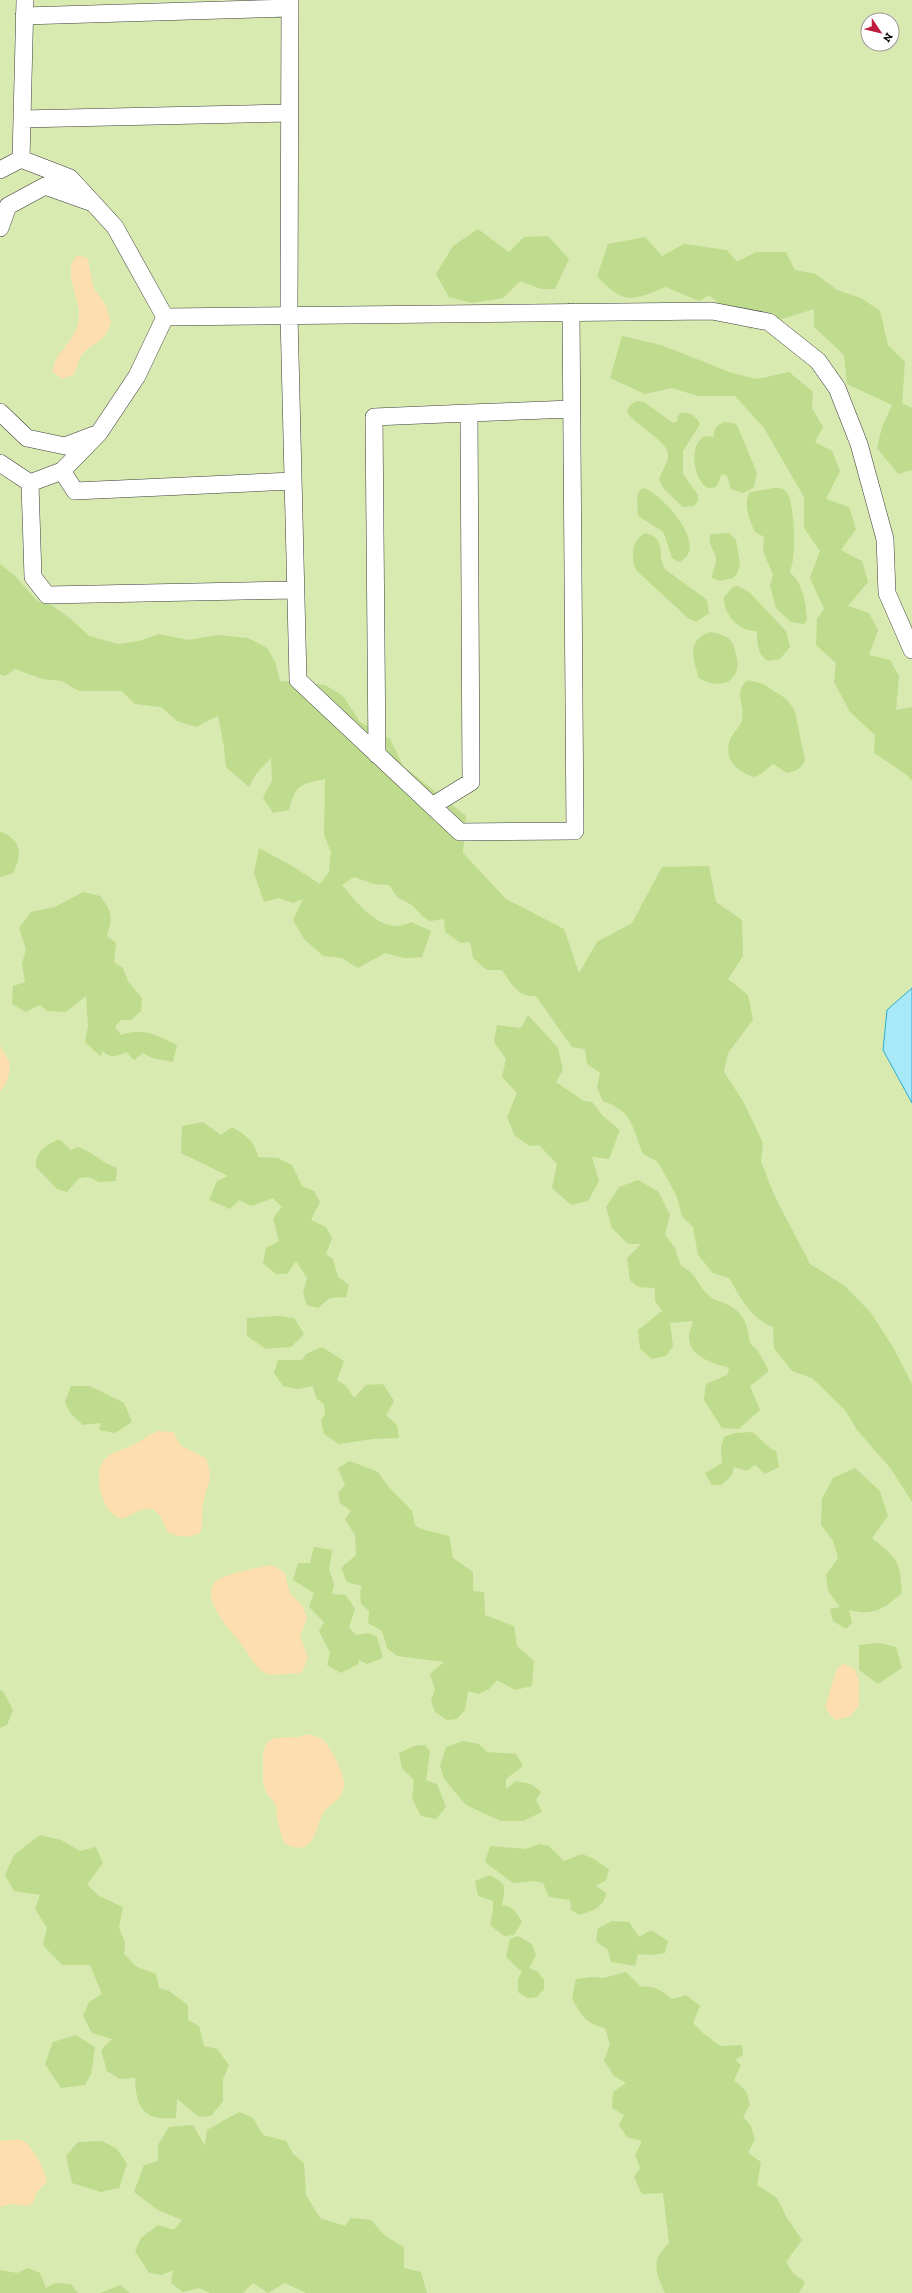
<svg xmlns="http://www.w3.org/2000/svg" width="912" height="2293" font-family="'Zilla Slab',serif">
  <rect width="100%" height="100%" fill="#fff6e6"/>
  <path fill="#d8eaaf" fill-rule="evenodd" d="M 0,0 L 912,0 L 912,2293 L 0,2293 ZM 868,20 L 892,20 L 892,44 L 868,44 Z"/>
  <path fill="#bedb8e" d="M 478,229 L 509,252 L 524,237 L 548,236 L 569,259 L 555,289 L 541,289 L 520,281 L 503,298 L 472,303 L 449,297 L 436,274 L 453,246 Z
    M 645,237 L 662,256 L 684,244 L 727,250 L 737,262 L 756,252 L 786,252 L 795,270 L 816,274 L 837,290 L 861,298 L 880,311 L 888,345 L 905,362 L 902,403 L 912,408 L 912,470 L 898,474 L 877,448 L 882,427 L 892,405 L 847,384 L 844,355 L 814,327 L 814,309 L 750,329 L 709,295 L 699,301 L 666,287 C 631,301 624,305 597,276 L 608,244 Z
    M 622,336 L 661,345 L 732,373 L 757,379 L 789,372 L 813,392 L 812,408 L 823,427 L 815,442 L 832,451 L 840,471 L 826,499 L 849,507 L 856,529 L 841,550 L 862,561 L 868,582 L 848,606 L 869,613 L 878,630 L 869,655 L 890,660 L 899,676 L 896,710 L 912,707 L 912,781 L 907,775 L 874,753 L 875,735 L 850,712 L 834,682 L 836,663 L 816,645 L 817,619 L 824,609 L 810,578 L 820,551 L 804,528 L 804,497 L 764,428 L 735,396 L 698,396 L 672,388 L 645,394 L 610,378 Z
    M 637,401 L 644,402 L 673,423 L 678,421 L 677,417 L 681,413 C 690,412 696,416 700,424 L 683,451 L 683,474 L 698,495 L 698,501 L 694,506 L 683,507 L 663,488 L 659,480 C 661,472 667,465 668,457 C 671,442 635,426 627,412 L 630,405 Z
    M 724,422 L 733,423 L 737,425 L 757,473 L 754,487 L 744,493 L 731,489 L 727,476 L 723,474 C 718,477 720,486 713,488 C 698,493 684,447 705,436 L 714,437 C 713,429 717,425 724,422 Z
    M 644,488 C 663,495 711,548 679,562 L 672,558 L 665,536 L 662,531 L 638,516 L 637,497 L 640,490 Z
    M 774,488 C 779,488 784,488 787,493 C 795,504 797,563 789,572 C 803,582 806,604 807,620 L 804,624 L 791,622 L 776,608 L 770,585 L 773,575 L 763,551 L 764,537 L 755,532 C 750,520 742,504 750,492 Z
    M 646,533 C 669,540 655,556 666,570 L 707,600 L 709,613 L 696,622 L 689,619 L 637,571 C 630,560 631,538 646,533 Z
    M 729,533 L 736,540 L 740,564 L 737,574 L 733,578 L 720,581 L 712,578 C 712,571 716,566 716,559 C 715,548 706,545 711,534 Z
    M 0,564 L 16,577 L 38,602 L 50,604 L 71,619 L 89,636 L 118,644 L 139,641 L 159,634 L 188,640 L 218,635 L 248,638 L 267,648 L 275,662 L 280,681 L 325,685 L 343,696 L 360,722 L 390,739 L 403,766 L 466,816 L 463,853 L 506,899 L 564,929 L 579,973 L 597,942 L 632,923 L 662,867 L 709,866 L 716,902 L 742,920 L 743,956 L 728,979 L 748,995 L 753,1020 L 728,1053 L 724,1072 L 743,1101 L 763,1143 L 761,1161 L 774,1195 L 810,1264 L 845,1286 L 871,1313 L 894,1349 L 912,1384 L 912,1502 L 891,1469 L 857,1430 L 845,1410 L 812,1378 L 792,1371 L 774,1348 L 773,1327 C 750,1318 741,1298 729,1278 L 713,1273 L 698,1255 L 693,1227 L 682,1216 L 677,1197 L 658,1162 L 643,1154 C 632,1128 634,1112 603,1101 L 597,1087 L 600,1073 L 587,1064 L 585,1049 L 572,1047 L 536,996 C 518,998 511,983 502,970 L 487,970 L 473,958 L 470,942 L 461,943 L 445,932 L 444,919 L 430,921 L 422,916 L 412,905 L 397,897 L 389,885 L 374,884 L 354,877 L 342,885 C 356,901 373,925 396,926 C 400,927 407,924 411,922 L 431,931 L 422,957 L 405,958 L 385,953 L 358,968 L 342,958 L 323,956 L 304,939 L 293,920 L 303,899 L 293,903 L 279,898 L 264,902 L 254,873 L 259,848 L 292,866 L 320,884 L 329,872 L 331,852 L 324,835 L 325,779 C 299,785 296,784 289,810 L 273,813 L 263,798 L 272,781 L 271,758 L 256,774 L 249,787 L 226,767 L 224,747 L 218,716 L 196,727 L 177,721 L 161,707 L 135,704 L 122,691 L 79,691 L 62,681 L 42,679 L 15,669 L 5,676 L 0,674 Z
    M 738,586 L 749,592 L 786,631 L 790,647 L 780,659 L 768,661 C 757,654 757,643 757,631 C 740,632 723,615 724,597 L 733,587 Z
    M 710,632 C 717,633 725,635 730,640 C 733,642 734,648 735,651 C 745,680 722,692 699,678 C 693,659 686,640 710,632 Z
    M 748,680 L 763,684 L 785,698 L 791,705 L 795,712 L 805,760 C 802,769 796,771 787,773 L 773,764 L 761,774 L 755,777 C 735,772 721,756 732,736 C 735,730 741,726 742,720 C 745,704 733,691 748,680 Z
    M 0,831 C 21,840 23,854 13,873 L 0,877 Z
    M 83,892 L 100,896 C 112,912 113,916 107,936 L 116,943 L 114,962 L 123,968 L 128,981 L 142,998 L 141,1011 L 131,1020 L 121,1020 L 115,1027 L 121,1035 C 144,1027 156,1035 177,1045 L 173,1062 L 152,1058 L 143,1053 L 134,1060 L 126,1052 C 118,1056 110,1059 103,1051 L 100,1056 L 85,1042 L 88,1026 L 86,996 L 66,1012 L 47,1011 L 40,1005 L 26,1012 L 12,1004 L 13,986 L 25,982 L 22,964 L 26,949 L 19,928 L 31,912 L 55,907 Z
    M 528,1015 L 558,1048 L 563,1070 L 556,1082 L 584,1101 L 592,1102 L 603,1116 L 620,1130 L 609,1159 L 592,1157 L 599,1181 L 588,1201 L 571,1205 L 552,1188 L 557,1164 L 539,1145 L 530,1146 L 515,1136 L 507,1117 L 517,1093 L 502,1077 L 506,1059 L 494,1042 L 497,1025 L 521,1028 Z
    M 203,1122 L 221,1135 L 232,1127 C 245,1135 255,1141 258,1157 L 278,1158 L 292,1165 L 302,1186 L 314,1191 L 320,1202 L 311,1220 L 326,1227 L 332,1238 L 326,1254 L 333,1259 L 338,1277 L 349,1285 L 346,1297 L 330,1298 L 318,1308 L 307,1305 L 303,1293 L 307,1278 L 296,1261 L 287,1274 L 276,1274 L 263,1263 L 266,1248 L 279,1241 L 273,1218 L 282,1207 L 273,1198 L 251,1206 L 239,1200 L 230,1209 L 209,1200 L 217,1181 L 228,1176 L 181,1153 L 182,1126 Z
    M 59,1139 L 71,1150 L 78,1147 C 95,1153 100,1162 117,1168 L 116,1181 L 99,1182 L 89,1177 L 79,1178 L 67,1192 L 57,1189 L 36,1167 C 36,1151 45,1146 59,1139 Z
    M 638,1180 L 658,1191 L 670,1215 L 665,1235 L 675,1248 L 681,1266 C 698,1275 695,1281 706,1293 C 714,1302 724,1301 733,1308 C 746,1316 748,1329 750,1343 L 758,1351 L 769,1371 L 750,1386 L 760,1410 L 739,1429 L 722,1428 L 704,1400 L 706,1384 L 727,1375 L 729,1368 C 714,1363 689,1358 689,1337 C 689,1332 692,1326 693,1321 L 670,1323 L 673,1346 L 666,1356 L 652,1359 L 640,1349 L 638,1330 L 662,1311 L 655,1301 L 655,1288 L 638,1287 L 630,1280 L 627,1258 L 641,1244 L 628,1244 L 612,1228 L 606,1207 L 619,1187 Z
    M 279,1316 L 294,1318 L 304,1334 L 291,1347 L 266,1349 L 247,1336 L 247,1318 Z
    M 322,1347 L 344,1361 L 337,1380 L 346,1386 L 354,1398 L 366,1385 L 383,1384 L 394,1401 L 386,1415 L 397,1425 L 399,1438 L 373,1439 L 339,1444 L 324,1434 L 321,1421 L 325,1414 L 324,1404 L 316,1398 L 313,1386 L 297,1389 L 283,1386 L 274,1373 L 278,1360 L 302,1360 L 306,1354 Z
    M 71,1386 L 90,1386 L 124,1403 L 132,1422 L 115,1433 L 99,1430 L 101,1423 L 83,1425 L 71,1414 L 65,1402 Z
    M 752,1432 C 762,1438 765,1447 776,1451 L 779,1467 L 765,1474 L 755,1465 L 747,1471 L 734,1467 L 732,1475 L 721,1485 L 712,1485 L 705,1473 L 722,1463 L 721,1447 L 724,1437 L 735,1433 Z
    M 350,1461 L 378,1472 L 387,1485 L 412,1511 L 415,1525 L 421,1529 L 449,1536 L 453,1558 L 473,1572 L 473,1591 L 484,1592 L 485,1615 L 514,1626 L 517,1646 L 534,1661 L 532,1686 L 515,1690 L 497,1680 L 489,1689 L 479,1694 L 468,1691 L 465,1710 L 457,1719 L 447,1720 L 435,1712 L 431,1701 L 435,1689 L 430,1674 L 444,1662 L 397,1656 L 387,1648 L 382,1631 L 368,1623 L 369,1611 L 361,1604 L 360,1592 L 362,1586 L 347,1582 L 341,1568 L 356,1555 L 355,1535 L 345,1519 L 351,1511 L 340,1503 L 338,1493 L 345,1485 L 338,1468 Z
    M 855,1468 L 880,1491 L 888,1516 L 872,1538 C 898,1559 900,1560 902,1593 C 883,1609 876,1616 849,1610 L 852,1623 L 846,1629 L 833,1621 L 830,1609 L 840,1607 L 828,1591 L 826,1575 L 838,1558 L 833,1541 L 821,1525 L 822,1499 L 833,1478 Z
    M 314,1547 L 332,1550 L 329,1569 L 334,1584 L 332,1594 L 346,1595 L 355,1609 L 349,1627 L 356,1635 L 368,1633 L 377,1637 L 383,1658 L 367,1664 L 359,1660 L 358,1664 L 341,1673 L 327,1665 L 330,1653 L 319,1631 L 324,1622 L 309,1607 L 314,1593 L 293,1580 L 298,1563 L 310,1563 Z
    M 879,1643 L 896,1647 L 902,1668 L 878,1684 L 859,1670 L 859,1645 Z
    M 0,1690 L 3,1691 L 13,1710 L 7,1725 L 0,1728 Z
    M 463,1741 L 479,1744 L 487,1752 L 516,1754 L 523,1766 L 506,1779 L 506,1789 L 516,1781 L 531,1784 L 541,1792 L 536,1800 L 542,1812 L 523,1821 L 501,1821 L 466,1805 L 444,1779 L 440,1766 L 446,1747 Z
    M 425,1745 L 430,1751 L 426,1780 L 437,1784 L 446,1807 L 436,1819 L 421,1816 L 412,1798 L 414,1780 L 402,1768 L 399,1753 L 414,1746 Z
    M 40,1835 L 61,1840 L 80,1851 L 96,1847 L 103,1863 L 87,1884 L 99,1896 L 123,1907 L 119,1928 L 125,1942 L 124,1954 L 137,1967 L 156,1974 L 159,1988 L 169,1991 L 188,2005 L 188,2020 L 199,2026 L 204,2046 L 217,2049 L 229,2065 L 223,2079 L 223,2101 L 211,2116 L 199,2117 L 177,2099 L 176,2118 C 144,2121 136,2108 135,2078 L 120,2079 L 107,2071 L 101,2050 L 112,2039 L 92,2033 L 83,2016 L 89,2002 L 102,1994 L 90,1965 L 62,1965 L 43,1945 L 47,1928 L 35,1909 L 40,1895 L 14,1891 L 5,1875 L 14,1855 Z
    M 540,1844 L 549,1846 L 564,1861 L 582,1854 L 594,1859 L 609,1869 L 606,1880 L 596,1886 L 606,1893 C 603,1909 592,1911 579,1915 L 571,1910 L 570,1900 L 549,1897 L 543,1883 L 534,1881 L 513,1883 L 485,1862 L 490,1846 L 525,1849 Z
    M 490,1875 C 508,1885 505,1886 502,1905 C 513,1906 517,1913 522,1922 L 514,1935 L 504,1936 L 490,1925 L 493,1910 L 493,1901 L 478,1896 L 475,1881 Z
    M 612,1921 L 629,1922 L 639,1937 L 651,1930 L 668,1941 L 665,1953 L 650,1955 L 638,1954 L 635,1966 L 611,1962 L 608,1950 L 596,1941 L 598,1928 Z
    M 518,1936 L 532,1944 L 536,1955 L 529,1968 L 538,1972 L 544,1980 L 544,1989 L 537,1997 L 528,1998 L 518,1992 L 518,1979 L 522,1972 L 506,1957 L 510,1939 Z
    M 626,1972 L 641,1987 C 654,1985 662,1991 672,1999 L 686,1995 L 700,2006 L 693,2023 L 703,2033 L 720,2046 L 742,2045 L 743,2055 L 735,2060 L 741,2065 L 734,2080 L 746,2091 L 750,2105 L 743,2117 L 751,2126 L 755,2139 L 748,2153 L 761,2162 L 757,2185 L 777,2198 L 787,2218 L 802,2240 L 786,2262 L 793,2273 L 805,2282 L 799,2293 L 665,2293 L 664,2291 C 655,2270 651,2260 669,2243 L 663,2193 L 642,2194 L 634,2177 L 640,2168 L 635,2155 L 642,2141 L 627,2137 L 619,2125 L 624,2115 L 612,2108 L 613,2092 L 626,2083 L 614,2076 L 604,2060 L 610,2045 L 605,2028 C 587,2025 580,2014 572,1998 L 576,1979 L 592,1977 L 603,1978 Z
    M 76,2035 L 95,2047 L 91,2074 L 85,2085 L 61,2088 L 45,2064 L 53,2042 Z
    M 239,2112 L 253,2118 L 263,2135 L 286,2141 L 293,2154 L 304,2163 L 306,2195 L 320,2218 L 345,2226 L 351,2218 L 371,2220 L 385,2236 L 404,2247 L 404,2268 L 421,2272 L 427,2293 L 306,2293 L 285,2283 L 268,2293 L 253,2283 L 243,2293 L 210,2293 L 199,2288 L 183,2292 L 171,2283 L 173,2270 L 162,2275 L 149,2273 L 135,2251 L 141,2238 L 158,2225 L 174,2230 L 182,2220 L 158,2210 L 134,2192 L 144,2165 L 158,2161 L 158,2145 L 169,2127 L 193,2125 L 205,2146 L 207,2130 Z
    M 102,2141 L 117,2149 L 127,2164 L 119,2188 L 101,2192 L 72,2183 L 66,2156 L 78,2142 Z
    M 28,2268 L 40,2273 L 46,2288 L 55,2283 L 71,2284 L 78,2293 L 0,2293 L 0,2270 L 17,2273 Z
    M 120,2285 L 130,2293 L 100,2293 Z"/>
  <path fill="#fddfaf" d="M 80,255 L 88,259 L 93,287 L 106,305 L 111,323 C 103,346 92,341 82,355 C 77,361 78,368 73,375 L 62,379 L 53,372 C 53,351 78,343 79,315 C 80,297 59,265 80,255 Z
    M 0,1044 C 1,1051 7,1055 9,1062 C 11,1071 7,1085 0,1091 Z
    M 158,1431 L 173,1432 L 181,1446 L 206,1458 C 215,1482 206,1483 203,1505 C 201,1515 204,1520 200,1533 C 187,1538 180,1538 168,1532 L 160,1516 L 153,1509 L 143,1509 L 122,1519 C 120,1518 116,1517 114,1515 C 101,1507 93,1471 105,1459 C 113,1451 125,1450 135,1444 C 144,1439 148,1435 158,1431 Z
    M 272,1565 L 285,1573 L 290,1594 L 302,1605 L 307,1618 L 300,1637 L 308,1657 L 302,1673 L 270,1675 L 261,1671 C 253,1663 248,1653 241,1644 C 231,1630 198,1598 216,1581 C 222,1575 263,1566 272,1565 Z
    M 844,1664 L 855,1669 L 859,1681 L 859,1706 L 850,1716 L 836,1720 L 830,1715 L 825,1707 L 837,1668 Z
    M 307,1734 C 312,1736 317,1737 322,1739 C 329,1744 345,1775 344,1785 C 344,1788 342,1793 340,1796 C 337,1803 326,1806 323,1813 C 314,1831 314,1859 284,1843 L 277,1819 L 276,1805 L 266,1792 L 263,1782 L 263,1752 L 267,1743 L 274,1738 L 298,1737 Z
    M 6,2140 C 10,2140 18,2139 22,2140 C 32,2145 46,2171 47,2182 L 37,2192 L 33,2203 L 28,2206 L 11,2204 L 0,2207 L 0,2141 Z"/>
  <path fill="#a8e9f9" stroke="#2cadd3" d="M 912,988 L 912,1103 L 883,1050 L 887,1010 Z"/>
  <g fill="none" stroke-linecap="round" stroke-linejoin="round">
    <g stroke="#3c3c3c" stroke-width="18">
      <path id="service" d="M 290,0 L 289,315 L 298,680 L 460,832 L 575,831 L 571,312
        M 24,16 L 290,8
        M 22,119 L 289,113
        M 21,159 L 25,0
        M 0,170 L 21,159 L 70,178 L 94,204 L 115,227 L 165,317
        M 0,228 L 8,206 L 45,186 L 90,202
        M 165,317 L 712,311 L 769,322 L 818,361 L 837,388 L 859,444 L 885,539 L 887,593 L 912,650
        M 0,412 L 27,438 L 65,446 L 94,435
        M 0,463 L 30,483 L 62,471 L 99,433 L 137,376 L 165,317
        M 62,471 L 75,491 L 293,481
        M 30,483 L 33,577 L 47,595 L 296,590
        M 377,755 L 374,417 L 469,413
        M 432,806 L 471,782 L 469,413 L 572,409"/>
    </g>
    <use href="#service" stroke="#fff" stroke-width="17"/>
  </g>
  <g transform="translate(880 32) rotate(125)"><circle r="19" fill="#ffffff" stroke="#9d9d9d"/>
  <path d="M0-3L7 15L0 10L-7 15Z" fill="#be1d40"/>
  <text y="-6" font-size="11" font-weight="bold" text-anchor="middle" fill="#090909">N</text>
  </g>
</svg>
